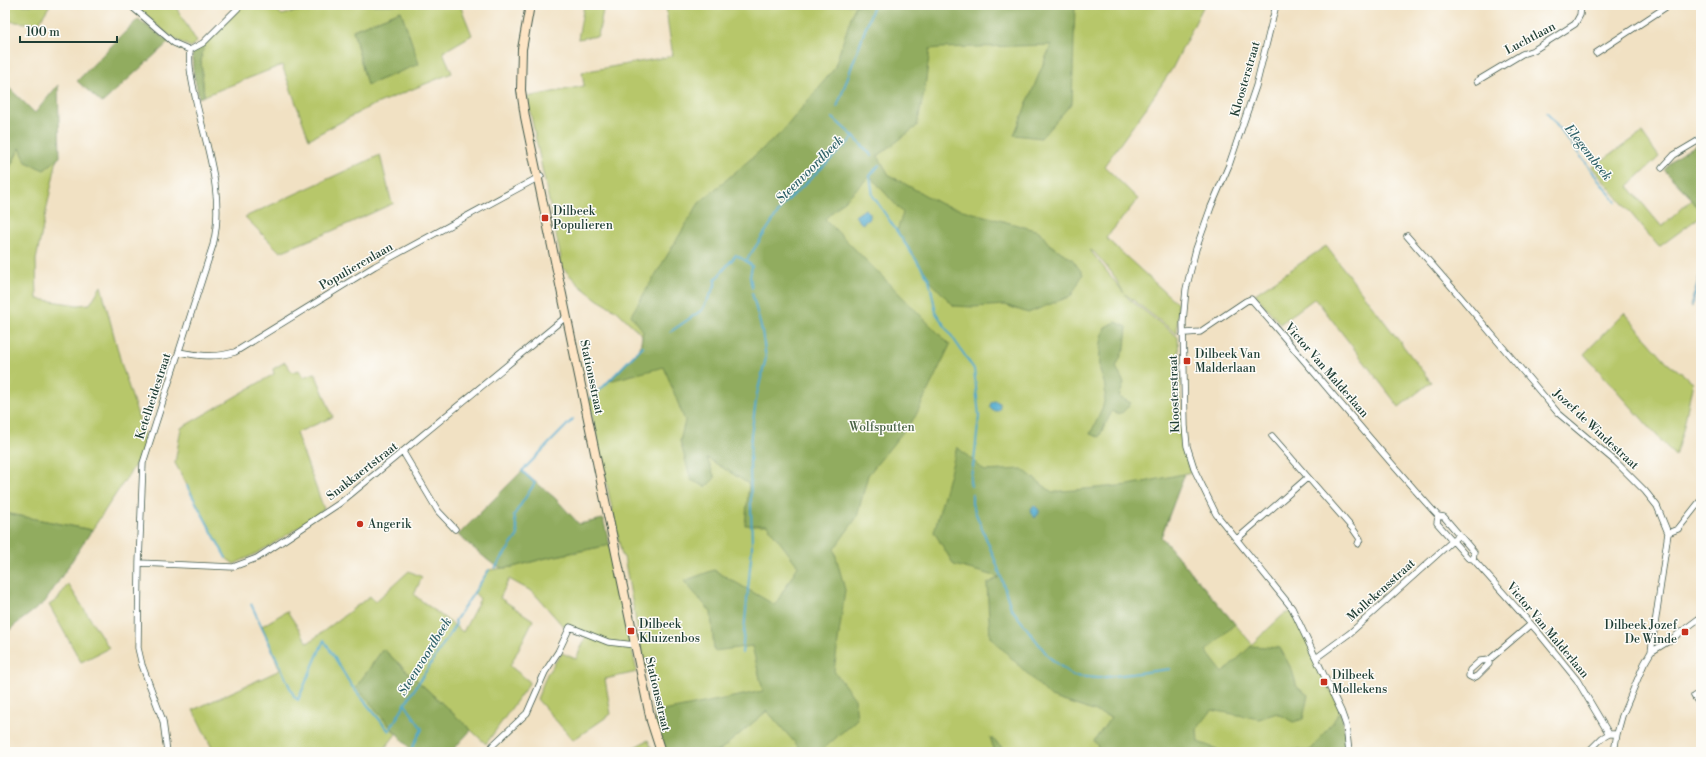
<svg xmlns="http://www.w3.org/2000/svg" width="1706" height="757" font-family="'Libre Bodoni',serif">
  <rect width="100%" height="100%" fill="#fdfcf7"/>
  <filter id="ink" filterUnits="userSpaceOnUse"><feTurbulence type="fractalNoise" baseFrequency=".025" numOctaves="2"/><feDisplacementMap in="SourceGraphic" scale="8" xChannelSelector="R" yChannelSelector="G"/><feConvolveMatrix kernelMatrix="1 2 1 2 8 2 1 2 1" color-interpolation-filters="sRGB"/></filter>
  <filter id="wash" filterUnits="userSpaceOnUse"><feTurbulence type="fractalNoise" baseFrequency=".012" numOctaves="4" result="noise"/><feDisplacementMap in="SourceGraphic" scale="16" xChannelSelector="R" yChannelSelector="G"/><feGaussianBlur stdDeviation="0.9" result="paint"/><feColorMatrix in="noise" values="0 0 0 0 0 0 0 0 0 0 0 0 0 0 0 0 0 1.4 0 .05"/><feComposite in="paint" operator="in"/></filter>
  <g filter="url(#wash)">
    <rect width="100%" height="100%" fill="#f1e1c3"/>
    <path fill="#b7c76a" stroke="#6b824f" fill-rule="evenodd" d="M 5,5 L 50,5 L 38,24 L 5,21 Z
      M 135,5 L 178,5 L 177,9 L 197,42 L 191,47 C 169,39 152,20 135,5 Z
      M 243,5 L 271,5 L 282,15 L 321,5 L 460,5 L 472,35 L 443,52 L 452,73 L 369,107 L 309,139 L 282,65 L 204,96 L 201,61 L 204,45 ZM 401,11 L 418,64 L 367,85 L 353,30 Z
      M 584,5 L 604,5 L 598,36 L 578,39 Z
      M 666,5 L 1204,5 L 1172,69 L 1146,108 L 1104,166 L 1138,199 L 1106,238 L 1178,304 L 1177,334 L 1125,294 L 1129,299 L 1178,337 L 1183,447 L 1191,472 L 1183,474 L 1183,478 L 1161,537 L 1252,644 L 1285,613 L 1287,614 L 1292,608 L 1341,711 L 1342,752 L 663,752 L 654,713 L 645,660 L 643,660 L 624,557 L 622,556 L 589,401 L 640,349 L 642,335 L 617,311 L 598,300 L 580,286 L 561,266 L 559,259 L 561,258 L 527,97 L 584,86 L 582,72 L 673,56 L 668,25 ZM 1090,250 L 1094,252 L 1112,273 L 1124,293 Z
      M 1642,133 L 1659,157 L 1628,186 L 1662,227 L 1692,199 L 1701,214 L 1701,216 L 1659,247 L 1592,167 Z
      M 20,148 L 44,170 L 57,159 L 36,260 L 37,299 L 78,305 L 90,304 L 101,286 L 122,366 L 144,434 L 143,453 L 92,530 L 5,513 L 5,176 Z
      M 380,155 L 391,200 L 394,203 L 332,231 L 280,252 L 245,217 Z
      M 1326,246 L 1431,382 L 1399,407 L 1315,298 L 1280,324 L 1255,294 Z
      M 1624,313 L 1667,362 L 1693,382 L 1683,430 L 1675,456 L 1584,354 Z
      M 285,362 L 292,372 L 299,370 L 303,377 L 315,373 L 333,417 L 296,433 L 324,509 C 295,530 267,550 234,564 L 226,558 L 175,463 L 181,428 L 274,374 L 273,369 Z
      M 610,545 L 637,672 L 605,679 L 611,714 L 573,740 L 537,699 L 547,674 L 562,653 L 576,659 L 587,634 L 562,625 L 533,592 L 509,579 L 500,598 L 533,620 L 510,666 L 530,682 L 486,744 L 383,649 L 357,687 L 396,734 L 382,752 L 214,752 L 193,710 L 280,670 L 262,626 L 287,611 L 308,643 L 370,596 L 375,602 L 409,571 L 422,577 L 414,595 L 463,632 L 480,599 L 474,592 L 488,570 L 513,567 L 546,558 Z
      M 68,584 L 109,648 L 81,662 L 49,605 L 58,599 Z
      M 648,740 L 653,752 L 625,752 Z"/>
    <path fill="#91ac5e" stroke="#587449" d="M 855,5 L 1075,5 L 1072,103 L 1041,138 L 1014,135 L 1051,45 L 939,48 L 930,49 L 925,87 L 917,126 L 878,156 L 889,175 L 941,204 L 1039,231 L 1049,244 L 1072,259 L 1083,274 L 1071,296 L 1028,313 L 1005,305 L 973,307 L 954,306 L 931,282 L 897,231 L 903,213 L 870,176 L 825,219 L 950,345 L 915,417 L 868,475 L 857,517 L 834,549 L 845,590 L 834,671 L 855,699 L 857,719 L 820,752 L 803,752 L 767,711 L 718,752 L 663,752 L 657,732 L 654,713 L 763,691 L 752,646 L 714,651 L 711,612 L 684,581 L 714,570 L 775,605 L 798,566 L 767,525 L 745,525 L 749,484 L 707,458 L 715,478 L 706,487 L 691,480 L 680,441 L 685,421 L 664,367 L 609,381 L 640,349 L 643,331 L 631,315 L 699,203 L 781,133 L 834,69 Z
      M 401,11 L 419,64 L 367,85 L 353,30 Z
      M 138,19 L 169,42 L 102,103 L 77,81 Z
      M 204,45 L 201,61 L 204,96 L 199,98 L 193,71 L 192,52 Z
      M 5,84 L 35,113 L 58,85 L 60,157 L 44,170 L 26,162 L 20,148 L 5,176 Z
      M 1701,142 L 1701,214 L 1692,199 L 1664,170 L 1676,157 Z
      M 1116,322 L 1127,327 L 1125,347 L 1116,367 L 1124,383 L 1119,397 L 1131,403 L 1123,412 L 1117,414 L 1112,411 L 1099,437 L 1090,434 C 1097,420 1107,404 1105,388 C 1105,382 1101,376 1100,370 C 1099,355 1100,342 1105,327 Z
      M 957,447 L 985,471 L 1022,469 L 1052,492 L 1129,485 L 1183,474 L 1183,478 L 1161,537 L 1235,624 L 1206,651 L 1223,673 L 1251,646 L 1280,648 L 1292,670 L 1297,687 L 1308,695 L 1303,719 L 1293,722 L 1277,713 L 1259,719 L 1212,710 L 1197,729 L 1198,742 L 1217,749 L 1218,752 L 1102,752 L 1094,741 L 1111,717 L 1051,697 L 990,637 L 987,584 L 999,577 L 954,565 L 934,532 Z
      M 522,471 L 555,498 L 579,524 L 603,519 L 610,545 L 546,558 L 513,567 L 501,568 L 490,562 L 458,535 Z
      M 5,513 L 92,530 L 45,602 L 15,625 L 5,635 Z
      M 383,649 L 471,730 L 451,752 L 413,752 L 356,687 Z
      M 1341,711 L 1349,752 L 1271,752 L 1287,750 L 1311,750 Z
      M 990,737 L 1008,752 L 995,752 Z"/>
    <path fill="#4ea8cc" stroke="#367280" d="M 865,209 L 870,213 L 870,218 L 862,224 L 855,216 Z
      M 1701,270 L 1701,288 L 1695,297 L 1692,307 L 1690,306 Z
      M990 406a5 5 0 1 1 10 0a5 5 0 1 1-10 0Z
      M 1034,505 L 1039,510 L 1039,513 L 1035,518 L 1032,514 L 1031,509 Z"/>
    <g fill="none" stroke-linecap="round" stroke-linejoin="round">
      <path stroke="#4ea8cc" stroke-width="2" d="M 837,107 L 874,5
        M 1547,113 L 1616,202
        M 854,137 L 872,156
        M 1685,144 L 1701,135
        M 879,165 L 870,176 L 873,196 L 929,279 L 936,313 L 974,369 L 979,416 L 974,461 L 970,481 L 971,486
        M 746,261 L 752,266 L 750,277 L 752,288
        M 670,332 L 702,310 L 715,286 L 715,280 L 736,255 L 746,261 L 784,204 L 854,137 L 833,118
        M 589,399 L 604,386 L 643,346
        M 187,486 L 226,558
        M 972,494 L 972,504 L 997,565 L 1011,608 L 1049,657 L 1073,676 L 1098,678 L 1170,669
        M 495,568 L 518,535 L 514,515 L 535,483 L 522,471 L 573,419
        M 251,604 L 294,696 L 298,700 L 324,640 L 351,685 L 389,731 L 405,704
        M 742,653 L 752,547 L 750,464 L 751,435 L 757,394 L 766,358 L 762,331 L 752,293
        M 410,752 L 422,729 L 405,704 L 456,624 L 455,621 L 489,570"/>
    </g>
  </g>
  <g filter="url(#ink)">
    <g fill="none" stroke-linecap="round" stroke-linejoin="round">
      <g stroke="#3e5649" stroke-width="7">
        <path id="street" d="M 130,5 L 174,43 L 190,50 L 203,43 L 241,5
          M 1276,5 L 1256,86 L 1229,165 L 1211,207 L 1196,249 L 1186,289 L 1183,322 L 1185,426 L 1187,446 L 1195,471 L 1216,514 L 1292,608 L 1341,711 L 1346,725 L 1349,752
          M 1596,53 L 1669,5
          M 1477,81 L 1522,54 L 1534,50 L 1575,24 L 1580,15 L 1581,5
          M 1662,168 L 1674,155 L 1701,139
          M 1407,236 L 1463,300 L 1558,413 L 1616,462 L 1645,491 L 1657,506 L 1668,533 L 1651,652
          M 1183,335 L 1186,333 L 1200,332 L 1246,301 L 1251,299 C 1314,371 1374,445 1438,516 L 1444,517 L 1474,552 L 1473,559 L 1538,632 L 1577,680 L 1609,734 L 1617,734
          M 179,352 C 199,356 215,358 235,352 L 375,266 L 541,176
          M 1272,436 L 1353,529 L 1360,539 L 1358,544
          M 403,452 L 438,511 L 455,529
          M 1438,516 L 1437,523 L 1468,558 L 1473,559
          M 1668,533 L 1678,529 L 1701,500
          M 1237,539 L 1307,478
          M 139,563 L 233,567 L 257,558 L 340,503 L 567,316
          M 1316,658 L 1350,633 L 1459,535
          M 1489,660 L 1489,664 L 1477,676 L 1473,678 L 1469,676 L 1470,670 L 1480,661 L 1489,660 L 1531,624
          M 1694,696 L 1701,706
          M 167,752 L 163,721 L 142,665 L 138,648 L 139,563 L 143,463 L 213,245 C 225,197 207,148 196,101 C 193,84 188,68 190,50
          M 489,752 L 493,745 L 527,713 L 545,672 L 558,652 L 570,627 L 608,642 L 635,645
          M 1588,752 L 1602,738 L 1609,734
          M 1614,752 L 1617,734 L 1622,716 L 1644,664 L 1651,652 L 1669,641 L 1701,617"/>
      </g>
      <g stroke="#3e5649" stroke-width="10">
        <path id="secondary" d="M 530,5 L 522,49 L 521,90 L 525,117 L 651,721 L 661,752"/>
      </g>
      <use href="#street" stroke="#fff" stroke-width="5.5"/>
      <use href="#secondary" stroke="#fde5c5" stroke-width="8"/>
    </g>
  </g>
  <g fill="#c8321e" stroke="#fdfcf7" stroke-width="1.5">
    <rect x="541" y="214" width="8" height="8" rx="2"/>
    <rect x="1183" y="357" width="8" height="8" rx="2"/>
    <circle cx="360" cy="524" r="4"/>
    <rect x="627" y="627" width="8" height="8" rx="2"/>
    <rect x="1681" y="628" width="8" height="8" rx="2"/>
    <rect x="1320" y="678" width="8" height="8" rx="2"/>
  </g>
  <g text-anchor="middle" stroke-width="3" stroke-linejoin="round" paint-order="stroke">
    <g font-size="12" fill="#1f3d34" stroke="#fdfcf7">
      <text transform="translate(1530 38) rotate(-28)" y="4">Luchtlaan</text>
      <text transform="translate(1245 79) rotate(-74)" y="4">Kloosterstraat</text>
      <text transform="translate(356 266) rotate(-30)" y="4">Populierenlaan</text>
      <text transform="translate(1327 370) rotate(49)" y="4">Victor Van Malderlaan</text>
      <text transform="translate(592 377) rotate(78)" y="4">Stationsstraat</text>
      <text transform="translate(1174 394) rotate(-92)" y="4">Kloosterstraat</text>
      <text transform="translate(153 396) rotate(-72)" y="4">Ketelheidestraat</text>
      <text transform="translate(1596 429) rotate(43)" y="4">Jozef de Windestraat</text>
      <text transform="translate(362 471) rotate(-38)" y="4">Snakkaertstraat</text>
      <text transform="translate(1381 590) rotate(-42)" y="4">Mollekensstraat</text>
      <text transform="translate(1548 630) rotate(50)" y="4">Victor Van Malderlaan</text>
      <text transform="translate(658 694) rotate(77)" y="4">Stationsstraat</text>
    </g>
    <g font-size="12" fill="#1f3d34" stroke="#fdfcf7" text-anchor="start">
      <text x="553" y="215">Dilbeek<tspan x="553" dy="14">Populieren</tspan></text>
      <text x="1195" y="358">Dilbeek Van<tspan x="1195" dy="14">Malderlaan</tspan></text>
      <text x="368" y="528">Angerik</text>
      <text x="639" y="628">Dilbeek<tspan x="639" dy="14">Kluizenbos</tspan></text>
      <text x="1677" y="629" text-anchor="end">Dilbeek Jozef<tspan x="1677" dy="14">De Winde</tspan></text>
      <text x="1332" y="679">Dilbeek<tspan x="1332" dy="14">Mollekens</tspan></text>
    </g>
    <g font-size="12" fill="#456042" stroke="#fdfcf7">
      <text x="882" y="431">Wolfsputten</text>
    </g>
    <g font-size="13" font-style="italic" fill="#2f6269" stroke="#fdfcf7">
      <text transform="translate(1589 152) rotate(52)" y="5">Elegembeek</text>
      <text transform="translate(809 169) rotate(-45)" y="5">Steenvoordbeek</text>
      <text transform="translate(424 656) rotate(-58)" y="5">Steenvoordbeek</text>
    </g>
  </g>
  <rect width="1706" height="757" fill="none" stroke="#fdfcf7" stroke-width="20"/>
  <path d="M20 36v6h97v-6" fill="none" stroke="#1f3d34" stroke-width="2"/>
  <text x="26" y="36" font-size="12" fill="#1f3d34" stroke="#fdfcf7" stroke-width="3" paint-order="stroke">100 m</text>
</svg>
